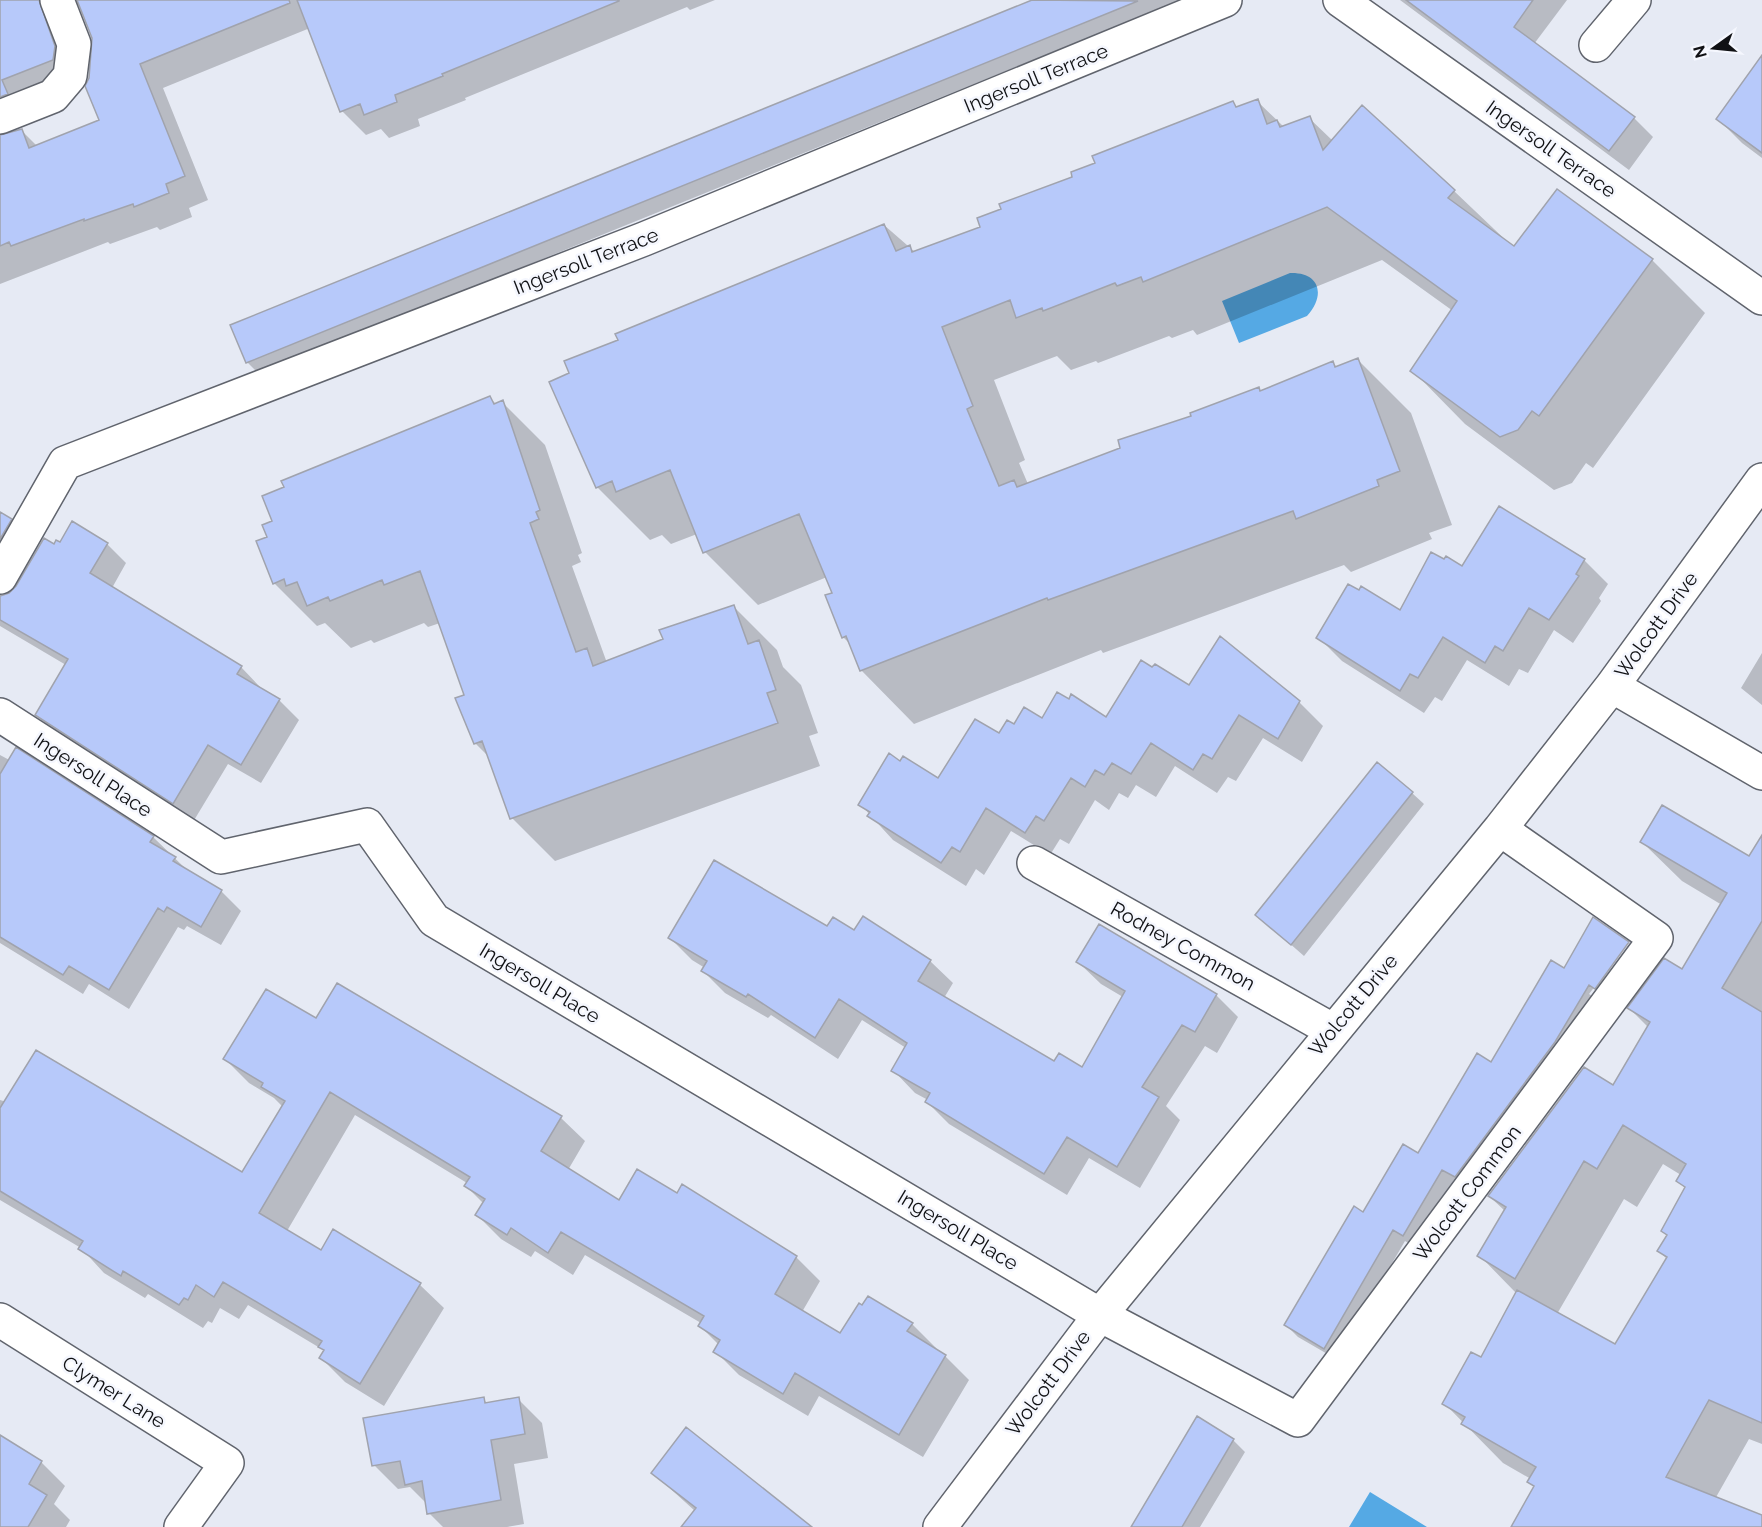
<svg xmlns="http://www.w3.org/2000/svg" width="1762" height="1527" font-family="Raleway,sans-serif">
  <rect width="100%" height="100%" fill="#e6eaf4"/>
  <path fill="#55a9e4" d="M 1290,273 C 1320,272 1326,295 1307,316 L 1239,343 L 1222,301 Z
    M 1370,1492 L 1427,1527 L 1349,1527 Z"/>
  <path fill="#0003" fill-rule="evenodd" d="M 0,0 L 715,0 L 690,10 L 687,7 L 465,98 L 466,100 L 418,119 L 420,126 L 389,138 L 381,129 L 366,135 L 342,111 L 310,28 L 163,88 L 208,200 L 189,208 L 192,217 L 160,230 L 157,227 L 110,244 L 108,242 L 0,284 ZM 81,5 L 94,46 L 87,86 L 101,121 L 37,146 L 21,130 L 7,134 L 9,129 L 77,83 L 75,6 Z
    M 1037,0 L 1181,0 L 259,374 L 248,363 L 232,326 Z
    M 1400,0 L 1567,0 L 1534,44 L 1634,118 L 1653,137 L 1629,170 Z
    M 1762,58 L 1762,158 L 1742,143 L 1718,119 Z
    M 1257,101 L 1284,127 L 1309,118 L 1333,141 L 1454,191 L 1514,248 L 1652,260 L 1705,313 L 1593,468 L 1586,463 L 1572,483 L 1554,490 L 1465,424 L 1412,370 L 1453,311 L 1382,260 L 1197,335 L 1193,330 L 1172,338 L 1169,336 L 1098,363 L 1096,361 L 1071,370 L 1057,356 L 994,380 L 1025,460 L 1019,463 L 1028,484 L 1121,449 L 1259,389 L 1262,392 L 1332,362 L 1338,368 L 1358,360 L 1411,413 L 1452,525 L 1429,533 L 1432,539 L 1351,572 L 1344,565 L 1103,653 L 1101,650 L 914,724 L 861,670 L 851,645 L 843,637 L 833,594 L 827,577 L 758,605 L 705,552 L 697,534 L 671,544 L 662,535 L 650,540 L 597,487 L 571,374 L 620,341 L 884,225 L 915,252 L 982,228 L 1097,164 L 1233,103 L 1238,108 Z
    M 490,398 L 497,405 L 502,402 L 545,445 L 582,553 L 578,555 L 581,562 L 572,566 L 607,663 L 665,640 L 734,607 L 777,650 L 783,667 L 801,685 L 818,733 L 809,736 L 820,766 L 555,861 L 512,818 L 490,758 L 475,743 L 466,696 L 440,623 L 428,627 L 424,623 L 374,643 L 371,640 L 351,648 L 325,623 L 317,626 L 274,583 L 269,538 Z
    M 0,513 L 30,539 L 0,597 Z
    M 61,544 L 107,544 L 126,563 L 112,588 L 241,667 L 260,687 L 259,689 L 279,700 L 299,720 L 261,783 L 228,764 L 193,822 L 56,734 L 37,715 L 66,665 L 0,626 L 0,597 L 10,595 L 54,546 Z
    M 1584,560 L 1608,584 L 1599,598 L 1601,601 L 1573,643 L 1554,630 L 1528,673 L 1519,669 L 1509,686 L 1467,660 L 1442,701 L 1435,697 L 1424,713 L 1342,661 L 1318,637 L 1400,612 L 1463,568 Z
    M 1762,653 L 1762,705 L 1741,688 Z
    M 1190,687 L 1299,702 L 1323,726 L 1302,762 L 1263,738 L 1236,781 L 1228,777 L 1217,793 L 1175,766 L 1156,797 L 1136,785 L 1128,798 L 1119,793 L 1109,810 L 1095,800 L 1069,844 L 1060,839 L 1050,855 L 1011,831 L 984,875 L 976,869 L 966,886 L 893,840 L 860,804 L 901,763 L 939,781 L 1015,726 L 1043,720 L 1106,719 Z
    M 0,755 L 153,837 L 188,871 L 221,891 L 241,911 L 221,945 L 187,926 L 184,930 L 178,927 L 129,1009 L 89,984 L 83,994 L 0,943 Z
    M 1412,793 L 1424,804 L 1304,956 L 1257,915 Z
    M 1642,842 L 1762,866 L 1762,1444 L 1749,1439 L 1715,1499 L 1762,1517 L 1762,1527 L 1513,1527 L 1535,1487 L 1529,1482 L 1531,1479 L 1503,1463 L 1444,1403 L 1481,1359 L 1517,1294 L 1479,1255 L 1505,1211 L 1489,1196 L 1613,1087 L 1649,1028 L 1629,1008 L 1683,971 L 1722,905 L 1682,881 ZM 1663,1164 L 1681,1175 L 1678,1181 L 1686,1189 L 1668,1236 L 1659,1251 L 1667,1259 L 1616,1346 L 1557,1314 L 1624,1199 L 1637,1207 Z
    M 864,918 L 930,961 L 953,983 L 944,998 L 1055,1063 L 1082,1069 L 1123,997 L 1101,984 L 1078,962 L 1216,995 L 1238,1017 L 1217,1053 L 1205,1046 L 1166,1106 L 1180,1120 L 1140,1188 L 1089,1158 L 1067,1195 L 949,1124 L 927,1102 L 928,1100 L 915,1093 L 893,1070 L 906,1048 L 862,1020 L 838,1059 L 771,1015 L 768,1018 L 725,993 L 703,971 L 705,968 L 692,960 L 670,938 L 827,928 L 855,932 Z
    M 1594,919 L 1628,943 L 1589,994 L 1592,996 L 1630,945 L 1640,955 L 1467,1188 L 1454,1180 L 1415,1247 L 1405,1241 L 1336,1359 L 1298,1337 L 1286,1325 L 1364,1214 L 1418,1155 L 1492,1064 L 1564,970 Z
    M 338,985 L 561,1118 L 585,1141 L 568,1170 L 620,1202 L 677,1195 L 796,1257 L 820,1281 L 802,1312 L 841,1335 L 912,1324 L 936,1348 L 934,1350 L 945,1356 L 969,1380 L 923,1457 L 819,1396 L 808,1416 L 739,1375 L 715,1351 L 719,1345 L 700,1326 L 701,1323 L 585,1255 L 573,1275 L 535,1251 L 531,1257 L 501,1239 L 477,1215 L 484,1204 L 466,1186 L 467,1183 L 355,1115 L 287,1231 L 321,1252 L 334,1231 L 420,1285 L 444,1308 L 384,1406 L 345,1382 L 321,1358 L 325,1351 L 248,1305 L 239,1319 L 220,1308 L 212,1323 L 208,1321 L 203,1328 L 148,1294 L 145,1298 L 104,1273 L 81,1248 L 0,1200 L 0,1100 L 242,1174 L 283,1107 L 274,1098 L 249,1083 L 225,1059 L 317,1020 Z
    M 483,1399 L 488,1404 L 518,1399 L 542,1423 L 548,1458 L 514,1464 L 524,1524 L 507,1527 L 443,1527 L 429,1513 L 428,1505 L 410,1487 L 398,1489 L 374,1465 Z
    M 1198,1418 L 1233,1440 L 1245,1452 L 1200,1527 L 1133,1527 Z
    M 0,1437 L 41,1462 L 65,1486 L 54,1504 L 70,1520 L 66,1527 L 0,1527 Z
    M 653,1473 L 806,1527 L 683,1527 L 695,1511 Z"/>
  <path fill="#b7c9fa" stroke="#a0a3ad" stroke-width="1.5" d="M 0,0 L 39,0 L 55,46 L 53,60 L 2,80 L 8,94 L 0,97 Z
    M 77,0 L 289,0 L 290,3 L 140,64 L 185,176 L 166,184 L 169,193 L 134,207 L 133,204 L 84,221 L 84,219 L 11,246 L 9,242 L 0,246 L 0,135 L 22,129 L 29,148 L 99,120 L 85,86 L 89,78 L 92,38 Z
    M 297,0 L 619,0 L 619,1 L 442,74 L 443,76 L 395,95 L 397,102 L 364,115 L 360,104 L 340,112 Z
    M 1032,0 L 1138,1 L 246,363 L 230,325 Z
    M 1406,0 L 1533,0 L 1514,27 L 1635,117 L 1609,151 Z
    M 1762,55 L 1762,153 L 1716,119 Z
    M 1258,99 L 1267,124 L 1277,120 L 1280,127 L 1310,116 L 1323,150 L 1362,105 L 1455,190 L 1448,198 L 1514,246 L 1557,189 L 1653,259 L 1539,416 L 1532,411 L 1518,430 L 1500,437 L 1410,371 L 1457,301 L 1327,207 L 1143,282 L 1141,277 L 1117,286 L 1115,283 L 1043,311 L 1042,308 L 1016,318 L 1010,300 L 942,327 L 973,406 L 967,409 L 999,486 L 1014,480 L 1017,487 L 1120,448 L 1118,440 L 1191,416 L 1190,413 L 1259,387 L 1260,391 L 1333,361 L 1335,367 L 1358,358 L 1400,471 L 1377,480 L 1379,486 L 1296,519 L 1293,511 L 1048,600 L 1047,598 L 860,671 L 846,636 L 842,638 L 825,595 L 832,593 L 799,514 L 703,553 L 670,470 L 616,492 L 612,481 L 596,488 L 549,382 L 569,373 L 564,361 L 618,340 L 615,334 L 884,224 L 896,251 L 910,245 L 912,252 L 980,227 L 977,218 L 1001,209 L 999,204 L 1072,177 L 1071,172 L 1095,163 L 1092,156 L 1233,101 L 1236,107 Z
    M 490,396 L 494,404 L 503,400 L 540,510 L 536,512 L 539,519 L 530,523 L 576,652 L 587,648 L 593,666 L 663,639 L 659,630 L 734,605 L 748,644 L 759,640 L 776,690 L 767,693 L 778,723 L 510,819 L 482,741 L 474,744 L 455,698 L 464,695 L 420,571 L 384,585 L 382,580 L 330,601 L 328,597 L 307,606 L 297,582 L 286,586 L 284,579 L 273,584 L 256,541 L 267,537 L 262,525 L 272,521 L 262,496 L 284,487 L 281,481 Z
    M 1499,506 L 1585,559 L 1576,574 L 1579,576 L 1549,620 L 1529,608 L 1503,651 L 1495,646 L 1485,663 L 1443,637 L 1418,678 L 1410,674 L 1400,691 L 1316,638 L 1348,584 L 1359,590 L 1361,586 L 1400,610 L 1431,552 L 1444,559 L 1446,556 L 1462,566 Z
    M 0,512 L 12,519 L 0,539 Z
    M 72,521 L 108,543 L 90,573 L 242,666 L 237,674 L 280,699 L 241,765 L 208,745 L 173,804 L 35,715 L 68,659 L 0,620 L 0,596 L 9,593 L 16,586 L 44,538 L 54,544 L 56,540 L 60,542 Z
    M 1220,636 L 1300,701 L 1278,739 L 1239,715 L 1212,759 L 1203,754 L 1193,770 L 1151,743 L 1131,774 L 1112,763 L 1104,775 L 1095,770 L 1085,787 L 1071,778 L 1044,821 L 1036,816 L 1025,833 L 986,808 L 960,852 L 952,847 L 941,863 L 867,816 L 870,812 L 858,805 L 889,753 L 900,761 L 903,756 L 938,778 L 975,719 L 999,733 L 1007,720 L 1014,724 L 1024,707 L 1042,718 L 1057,692 L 1069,699 L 1071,694 L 1106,717 L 1141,660 L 1152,667 L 1155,664 L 1189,685 Z
    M 16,747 L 154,836 L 150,842 L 176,857 L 173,861 L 222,890 L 201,927 L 167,907 L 164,912 L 158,908 L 109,990 L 69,966 L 63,975 L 0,937 L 0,774 Z
    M 1377,762 L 1413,792 L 1291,945 L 1255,915 Z
    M 1662,805 L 1749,856 L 1762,835 L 1762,921 L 1722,988 L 1762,1012 L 1762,1423 L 1709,1400 L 1666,1477 L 1762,1515 L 1762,1527 L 1511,1527 L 1534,1486 L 1527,1482 L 1536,1467 L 1461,1424 L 1465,1417 L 1442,1404 L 1471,1352 L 1481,1357 L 1517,1290 L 1615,1344 L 1667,1257 L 1657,1251 L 1667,1235 L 1661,1231 L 1685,1187 L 1676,1181 L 1686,1164 L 1623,1125 L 1597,1169 L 1584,1161 L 1515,1279 L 1477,1256 L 1506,1207 L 1488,1196 L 1584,1067 L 1613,1085 L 1650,1022 L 1627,1008 L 1664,958 L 1682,969 L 1727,893 L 1640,842 Z
    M 714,860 L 827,926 L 833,917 L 854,930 L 863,916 L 931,960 L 918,981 L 1054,1061 L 1059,1053 L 1082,1067 L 1125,991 L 1076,962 L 1099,924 L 1217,994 L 1195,1032 L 1182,1025 L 1142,1087 L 1159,1097 L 1117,1167 L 1067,1137 L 1044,1174 L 925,1102 L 930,1093 L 891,1071 L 907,1043 L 839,999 L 815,1038 L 748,994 L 746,997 L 701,971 L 707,961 L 668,938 Z
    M 1593,917 L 1629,942 L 1595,989 L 1589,985 L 1555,1042 L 1455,1177 L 1442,1170 L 1403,1236 L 1393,1230 L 1324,1349 L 1284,1325 L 1354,1206 L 1363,1212 L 1403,1144 L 1418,1153 L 1477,1053 L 1491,1062 L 1551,960 L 1564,968 Z
    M 337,983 L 562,1116 L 541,1151 L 619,1200 L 637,1169 L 677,1193 L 682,1184 L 797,1256 L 775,1294 L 840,1333 L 859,1303 L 862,1305 L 868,1296 L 913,1323 L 907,1331 L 946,1355 L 899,1435 L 795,1373 L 783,1394 L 713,1352 L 720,1340 L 698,1326 L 704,1316 L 561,1232 L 548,1253 L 511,1228 L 507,1235 L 475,1215 L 485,1199 L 464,1186 L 470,1177 L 330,1092 L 259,1213 L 321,1250 L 333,1229 L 421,1283 L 360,1384 L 319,1358 L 324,1350 L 318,1347 L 322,1341 L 223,1282 L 214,1297 L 196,1285 L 188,1300 L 184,1298 L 179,1305 L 123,1271 L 121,1276 L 78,1249 L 83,1241 L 0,1191 L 0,1108 L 36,1050 L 242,1172 L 285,1101 L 261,1087 L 263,1083 L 223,1059 L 266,989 L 316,1018 Z
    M 484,1397 L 485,1403 L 519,1397 L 525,1434 L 491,1440 L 501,1500 L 427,1514 L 422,1481 L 405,1485 L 400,1461 L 372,1466 L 363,1418 Z
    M 1197,1416 L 1234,1439 L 1182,1527 L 1131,1527 Z
    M 686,1427 L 812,1527 L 681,1527 L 696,1508 L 651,1473 Z
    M 0,1435 L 42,1461 L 29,1484 L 47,1495 L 28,1527 L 0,1527 Z"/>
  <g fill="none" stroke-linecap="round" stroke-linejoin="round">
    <g stroke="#60646d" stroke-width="36">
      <path id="street" d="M 1340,0 L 1762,298
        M 1596,45 L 1634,0
        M 0,117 L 53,96 L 70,76 L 74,44 L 57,0
        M 0,577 L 65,463 L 644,239 L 1225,0
        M 1612,686 L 1762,773
        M 0,715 L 221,857 L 367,825 L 434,920 L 1100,1315 L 1298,1420 L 1656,938 L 1500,829
        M 1034,863 L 1332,1030
        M 0,1320 L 227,1463 L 181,1527
        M 940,1527 L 1100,1315 L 1500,829 L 1612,686 L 1762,480"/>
    </g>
    <use href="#street" stroke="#fff" stroke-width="33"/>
  </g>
  <g text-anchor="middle" stroke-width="5" stroke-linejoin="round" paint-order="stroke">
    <g font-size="20" fill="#101114" stroke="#f5f7fe">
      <text transform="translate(1036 78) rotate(-22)" y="7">Ingersoll Terrace</text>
      <text transform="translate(1551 149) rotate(35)" y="7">Ingersoll Terrace</text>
      <text transform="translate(586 261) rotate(-21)" y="7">Ingersoll Terrace</text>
      <text transform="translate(1656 625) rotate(-54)" y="7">Wolcott Drive</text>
      <text transform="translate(93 775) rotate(33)" y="7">Ingersoll Place</text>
      <text transform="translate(1183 946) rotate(29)" y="7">Rodney Common</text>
      <text transform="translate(540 983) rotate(31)" y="7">Ingersoll Place</text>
      <text transform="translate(1353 1005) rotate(-50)" y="7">Wolcott Drive</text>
      <text transform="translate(1467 1193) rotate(-53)" y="7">Wolcott Common</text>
      <text transform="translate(958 1230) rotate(31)" y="7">Ingersoll Place</text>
      <text transform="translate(1048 1383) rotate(-53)" y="7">Wolcott Drive</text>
      <text transform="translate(114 1392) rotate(32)" y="7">Clymer Lane</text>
    </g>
  </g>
  <g transform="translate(1714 48) rotate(255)" stroke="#f5f7fe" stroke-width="4.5" paint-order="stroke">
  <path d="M0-4.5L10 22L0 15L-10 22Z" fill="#101114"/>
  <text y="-9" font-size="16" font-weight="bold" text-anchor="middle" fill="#101114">N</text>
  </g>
</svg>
